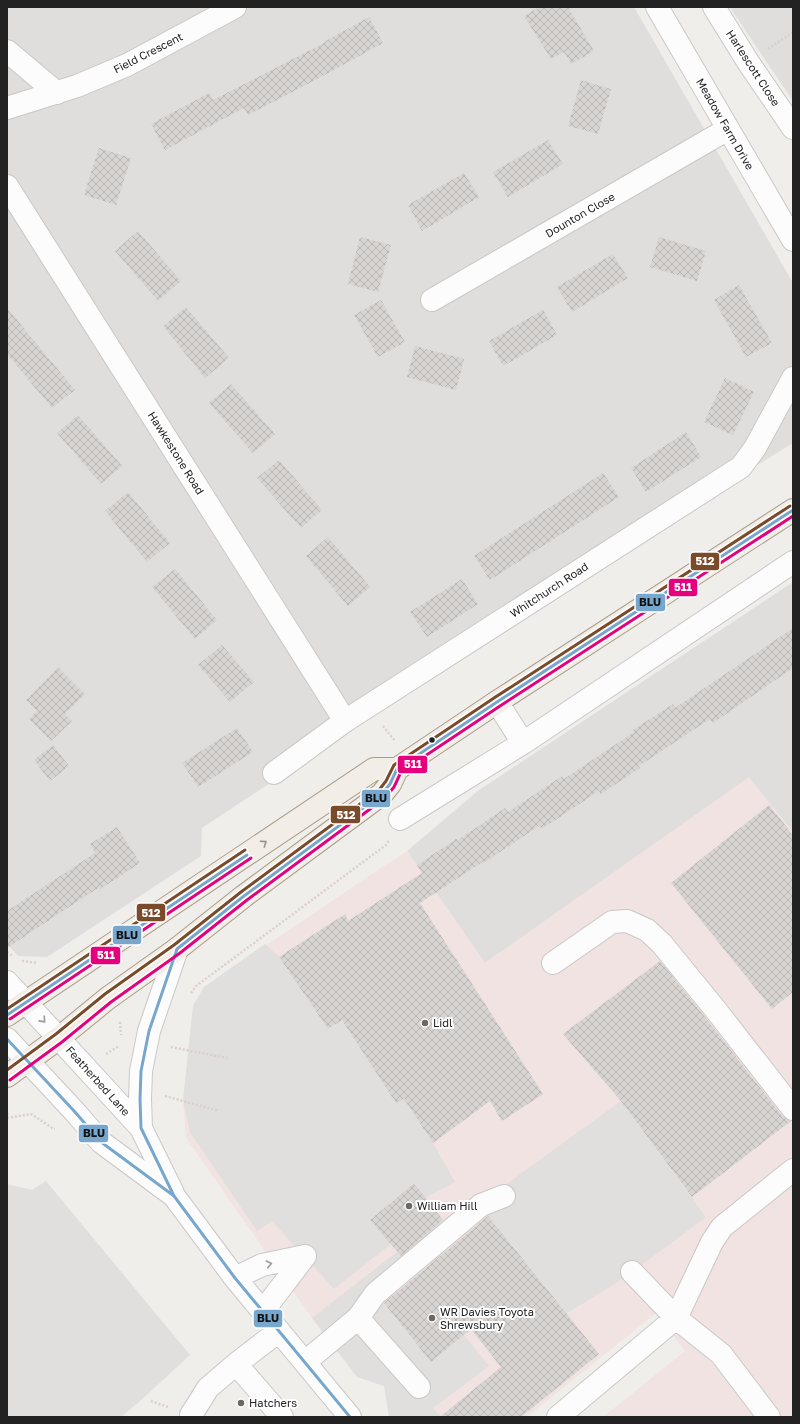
<svg xmlns="http://www.w3.org/2000/svg" width="800" height="1424" font-family="'Golos Text',sans-serif">
  <defs>
    <pattern id="building-cross-hatch" width="8" height="8" patternUnits="userSpaceOnUse"><rect width="8" height="8" fill="#d7d4d2"/><path d="M0 0l8 8M0 8l8-8" fill="none" stroke="#b8b6b4"/></pattern>
  </defs>
  <rect width="100%" height="100%" fill="#f0eeeb"/>
  <path fill="#dfdedc" d="M 7,7 L 634,7 L 793,283 L 793,443 L 650,532 L 202,828 L 201,856 L 47,957 L 18,956 L 7,944 Z
    M 730,7 L 793,7 L 793,101 L 755,45 Z
    M 793,582 L 793,832 L 749,778 L 485,963 L 407,851 L 479,790 Z"/>
  <path fill="#f1e3e1" d="M 749,777 L 793,832 L 793,1417 L 603,1417 L 685,1351 L 656,1313 L 527,1417 L 389,1417 L 384,1386 L 357,1377 L 312,1318 L 186,1138 L 183,1101 L 193,1006 L 204,987 L 382,867 L 407,851 L 485,963 Z"/>
  <path fill="#e0dfde" d="M 265,944 L 279,957 L 328,1029 L 349,1016 L 433,1143 L 455,1182 L 425,1198 L 413,1183 L 370,1220 L 391,1244 L 334,1289 L 272,1221 L 257,1231 L 190,1132 L 183,1101 L 193,1006 L 204,987 Z
    M 621,1101 L 706,1217 L 627,1276 L 566,1314 L 486,1214 L 483,1201 Z
    M 46,1181 L 190,1355 L 139,1402 L 121,1417 L 7,1417 L 7,1184 L 32,1190 Z
    M 439,1219 L 455,1238 L 380,1299 L 431,1361 L 464,1335 L 489,1366 L 433,1408 L 441,1417 L 389,1417 L 384,1386 L 357,1377 L 312,1318 Z"/>
  <path fill="url(#building-cross-hatch)" d="M 539,7 L 568,7 L 594,51 L 571,64 L 564,52 L 551,59 L 524,16 Z
    M 369,17 L 383,43 L 323,76 L 248,115 L 244,108 L 165,150 L 151,124 L 209,93 L 213,100 L 324,43 L 324,42 Z
    M 581,80 L 611,89 L 598,134 L 568,126 Z
    M 548,140 L 563,164 L 508,197 L 493,172 Z
    M 99,148 L 131,158 L 116,205 L 84,195 Z
    M 464,173 L 479,197 L 422,231 L 408,205 Z
    M 138,231 L 181,281 L 158,301 L 115,251 Z
    M 360,237 L 391,245 L 378,292 L 348,284 Z
    M 659,237 L 706,251 L 697,281 L 650,267 Z
    M 613,254 L 628,278 L 572,312 L 557,287 Z
    M 739,285 L 772,343 L 746,357 L 714,300 Z
    M 381,300 L 405,342 L 378,357 L 354,315 Z
    M 186,307 L 229,358 L 205,378 L 163,326 Z
    M 7,308 L 75,390 L 52,408 L 7,354 Z
    M 543,310 L 557,335 L 503,366 L 489,341 Z
    M 415,346 L 464,359 L 456,390 L 407,377 Z
    M 725,378 L 754,392 L 733,435 L 704,422 Z
    M 231,384 L 275,434 L 253,453 L 209,403 Z
    M 78,415 L 122,466 L 101,484 L 57,433 Z
    M 686,432 L 701,457 L 646,492 L 631,468 Z
    M 279,460 L 322,510 L 301,528 L 257,478 Z
    M 603,473 L 619,497 L 490,580 L 474,556 Z
    M 128,492 L 170,543 L 147,562 L 105,511 Z
    M 328,537 L 370,587 L 348,606 L 306,556 Z
    M 175,569 L 217,620 L 195,639 L 152,587 Z
    M 462,579 L 478,604 L 427,637 L 410,612 Z
    M 793,628 L 793,668 L 713,723 L 710,719 L 639,766 L 640,768 L 601,794 L 599,791 L 542,829 L 539,826 L 485,862 L 484,861 L 420,903 L 543,1094 L 502,1121 L 490,1101 L 433,1143 L 404,1099 L 396,1103 L 342,1020 L 328,1029 L 279,957 L 345,914 L 348,921 L 422,873 L 417,865 L 456,839 L 458,840 L 505,808 L 508,812 L 562,776 L 564,779 L 634,732 L 633,730 L 673,704 L 675,708 Z
    M 222,645 L 254,682 L 230,702 L 198,665 Z
    M 58,667 L 85,694 L 65,714 L 72,721 L 51,741 L 29,719 L 37,711 L 26,700 Z
    M 237,728 L 253,752 L 198,787 L 182,763 Z
    M 53,745 L 69,766 L 50,781 L 34,760 Z
    M 769,805 L 793,835 L 793,992 L 772,1009 L 671,883 Z
    M 117,827 L 140,863 L 99,890 L 98,888 L 7,948 L 7,911 L 95,853 L 90,844 Z
    M 660,961 L 705,1017 L 783,1117 L 788,1120 L 791,1121 L 692,1197 L 621,1101 L 563,1034 Z
    M 414,1183 L 443,1220 L 401,1256 L 370,1220 Z
    M 488,1216 L 599,1354 L 521,1417 L 440,1417 L 501,1367 L 471,1329 L 431,1362 L 384,1303 Z"/>
  <g fill="none" stroke-linecap="round" stroke-linejoin="round">
    <g stroke="#c9c8c7" stroke-width="24">
      <path id="minor" d="M 657,7 L 793,240
        M 714,7 L 748,62 L 793,128
        M 7,51 L 57,93
        M 7,108 L 77,86 L 127,65 L 235,7
        M 7,186 L 345,721
        M 432,300 L 728,129
        M 497,702 L 523,743
        M 274,773 L 345,721 L 741,467 L 755,448 L 793,378
        M 400,819 L 523,743 L 793,562
        M 553,963 L 612,922 L 627,921 L 647,930 L 662,944 L 715,1009 L 793,1109
        M 7,982 L 141,1128
        M 7,1039 L 75,1112 L 101,1142 L 174,1196 L 235,1278 L 350,1417
        M 173,1193 L 141,1128 L 140,1099 L 141,1071 L 149,1031 L 177,949
        M 632,1272 L 676,1318 L 721,1354 L 769,1417
        M 235,1278 L 262,1265 L 305,1256
        M 263,1311 L 305,1256
        M 358,1318 L 419,1387
        M 305,1362 L 358,1318 L 375,1294 L 481,1205 L 504,1196
        M 236,1364 L 282,1417
        M 191,1417 L 191,1415 L 208,1388 L 236,1364 L 279,1331
        M 558,1417 L 676,1318 L 712,1242 L 722,1227 L 793,1170"/>
    </g>
    <g stroke="#a79c86" stroke-width="24">
      <path id="major" d="M 7,1015 L 374,769 L 397,769
        M 7,1076 L 59,1038 L 108,998 L 177,949 L 244,896 L 382,794 L 390,784 L 397,769 L 497,702 L 793,510"/>
    </g>
    <path stroke="#dccecd" stroke-width="2.5" stroke-dasharray="2 2" stroke-linecap="butt" d="M 768,49 L 793,32
      M 383,726 L 395,741
      M 7,952 L 13,956
      M 22,961 L 37,963
      M 191,993 L 196,986 L 386,845 L 389,840
      M 120,1022 L 121,1035
      M 171,1047 L 227,1058
      M 106,1054 L 119,1046
      M 165,1096 L 219,1111
      M 7,1113 L 9,1117
      M 7,1118 L 31,1114 L 54,1129 L 55,1129
      M 151,1401 L 168,1407"/>
    <use href="#minor" stroke="#fdfcfc" stroke-width="22"/>
    <use href="#major" stroke="#f3ede7" stroke-width="22"/>
    <g stroke="#fff" stroke-width="6">
      <path id="bus-1" d="M 7,1015 L 247,855
        M 7,1039 L 75,1112 L 101,1142 L 174,1196 L 235,1278 L 350,1417
        M 174,1196 L 141,1128 L 140,1099 L 141,1071 L 149,1031 L 177,949 L 244,896 L 382,794 L 390,784 L 397,769 L 497,702 L 793,510"/>
    </g>
    <g stroke="#fff" stroke-width="6">
      <path id="bus-2" d="M 10,1019 L 251,858
        M 10,1080 L 62,1042 L 111,1002 L 180,953 L 247,900 L 385,798 L 394,787 L 401,772 L 500,706 L 793,516"/>
    </g>
    <g stroke="#fff" stroke-width="6">
      <path id="bus-3" d="M 7,1009 L 245,850
        M 7,1070 L 56,1034 L 105,994 L 174,945 L 241,892 L 379,790 L 386,781 L 394,765 L 494,698 L 790,506"/>
    </g>
    <use href="#bus-1" stroke="#78a7cd" stroke-width="3"/>
    <use href="#bus-2" stroke="#e5007d" stroke-width="3"/>
    <use href="#bus-3" stroke="#7a4b2a" stroke-width="3"/>
  </g>
  <defs><path id="oneway-chevron" d="M-2-3.5L2.5 0L-2 3.5" fill="none" stroke-width="1.6" stroke-linecap="round" stroke-linejoin="round"/></defs>
  <use stroke="#95928e" href="#oneway-chevron" transform="translate(264 843) rotate(-34)"/>
  <g stroke="#9a9a9a">
    <use href="#oneway-chevron" transform="translate(43 1020) rotate(48)"/>
    <use href="#oneway-chevron" transform="translate(269 1264) rotate(-12)"/>
  </g>
  <circle fill="#222" stroke="#fff" stroke-width="1.5" cx="432" cy="740" r="3.5"/>
  <g fill="#6a6968" stroke="#fff" stroke-width="1.5">
    <circle cx="425" cy="1023" r="4"/>
    <circle cx="409" cy="1206" r="4"/>
    <circle cx="432" cy="1318" r="4"/>
    <circle cx="241" cy="1403" r="4"/>
  </g>
  <g text-anchor="middle" stroke-width="4" stroke-linejoin="round" paint-order="stroke">
    <g font-size="11" fill="#222" stroke="#fff">
      <text transform="translate(148 53) rotate(-27)" y="4">Field Crescent</text>
      <text transform="translate(753 68) rotate(57)" y="4">Harlescott Close</text>
      <text transform="translate(725 124) rotate(60)" y="4">Meadow Farm Drive</text>
      <text transform="translate(580 215) rotate(-30)" y="4">Dounton Close</text>
      <text transform="translate(176 453) rotate(58)" y="4">Hawkestone Road</text>
      <text transform="translate(549 590) rotate(-33)" y="4">Whitchurch Road</text>
      <text transform="translate(98 1081) rotate(48)" y="4">Featherbed Lane</text>
    </g>
    <g font-size="11" fill="#222" stroke="#fff" text-anchor="start">
      <text x="433" y="1027">Lidl</text>
      <text x="417" y="1210">William Hill</text>
      <text x="440" y="1316">WR Davies Toyota<tspan x="440" dy="13">Shrewsbury</tspan></text>
      <text x="249" y="1407">Hatchers</text>
    </g>
  </g>
  <g stroke="#fff" stroke-width="1.5">
    <rect x="690" y="552" width="30" height="19" rx="4" fill="#7a4b2a"/>
    <rect x="668" y="578" width="30" height="19" rx="4" fill="#e5007d"/>
    <rect x="635" y="593" width="31" height="19" rx="4" fill="#78a7cd"/>
    <rect x="397" y="755" width="31" height="19" rx="4" fill="#e5007d"/>
    <rect x="361" y="789" width="30" height="19" rx="4" fill="#78a7cd"/>
    <rect x="330" y="805" width="31" height="19" rx="4" fill="#7a4b2a"/>
    <rect x="136" y="903" width="30" height="19" rx="4" fill="#7a4b2a"/>
    <rect x="112" y="925" width="30" height="20" rx="4" fill="#78a7cd"/>
    <rect x="90" y="946" width="31" height="19" rx="4" fill="#e5007d"/>
    <rect x="78" y="1124" width="31" height="19" rx="4" fill="#78a7cd"/>
    <rect x="253" y="1309" width="30" height="19" rx="4" fill="#78a7cd"/>
  </g>
  <g font-size="11" text-anchor="middle" font-weight="bold" fill="#fff">
    <text x="705" y="565">512</text>
    <text x="683" y="591">511</text>
    <text x="413" y="768">511</text>
    <text x="346" y="819">512</text>
    <text x="151" y="917">512</text>
    <text x="106" y="959">511</text>
  </g>
  <g font-size="11" text-anchor="middle" font-weight="bold" fill="#111">
    <text x="650" y="606">BLU</text>
    <text x="376" y="802">BLU</text>
    <text x="127" y="939">BLU</text>
    <text x="94" y="1137">BLU</text>
    <text x="268" y="1322">BLU</text>
  </g>
  <rect width="800" height="1424" fill="none" stroke="#222222" stroke-width="16"/>
</svg>
